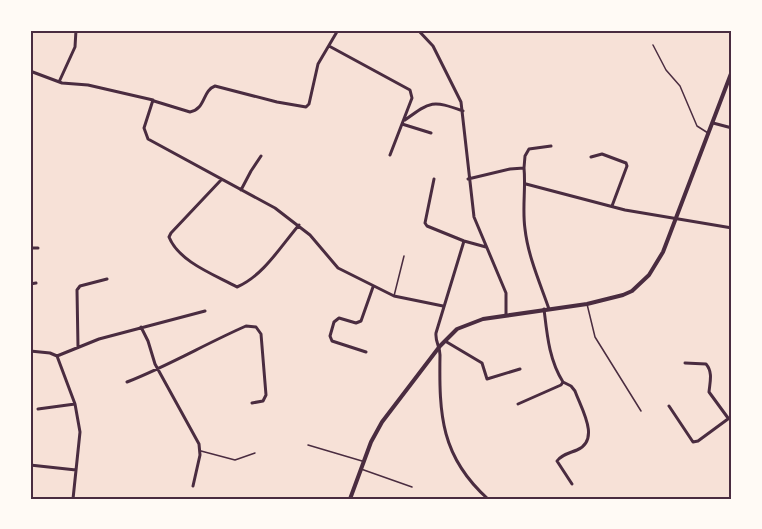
<svg xmlns="http://www.w3.org/2000/svg" width="762" height="529" font-family="Cabin,sans-serif">
  <rect width="100%" height="100%" fill="#f7e1d7"/>
  <g fill="none" stroke-linecap="round" stroke-linejoin="round">
    <path stroke="#4a2c40" stroke-width="1.5" d="M 653,45 L 666,70 L 680,86 L 697,126 L 708,133
      M 394,296 L 404,256
      M 587,304 L 595,337 L 641,411
      M 308,445 L 362,461
      M 201,451 L 235,460 L 255,453
      M 361,469 L 412,487"/>
    <path stroke="#4a2c40" stroke-width="3" d="M 418,30 L 433,46 L 461,102 L 474,217 L 506,293 L 506,315
      M 329,46 L 410,90 L 412,98 L 390,155
      M 30,71 L 62,83 L 88,85 L 153,100 L 144,128 L 148,139 L 275,208 L 310,235 L 338,268 L 394,296 L 443,306
      M 59,82 L 75,47 L 76,30
      M 154,101 L 190,112 C 206,109 202,91 215,86 L 277,102 L 306,107 L 309,104 L 318,64 L 338,30
      M 405,120 C 431,101 432,100 463,111
      M 713,123 L 732,128
      M 402,124 L 431,133
      M 591,157 L 602,154 L 626,163 L 627,166 L 612,206
      M 524,168 L 525,156 L 529,149 L 551,146
      M 434,179 L 425,223 L 427,226 L 464,241 L 486,247
      M 468,179 L 510,169 L 524,168 C 526,188 522,209 525,229 C 528,256 540,283 549,309
      M 221,180 L 171,233 L 169,237 C 179,262 215,275 237,287 C 263,276 281,246 299,225
      M 526,184 L 625,210 L 732,228
      M 241,190 L 251,171 L 261,156
      M 464,241 L 436,333 C 435,342 440,346 440,355 C 439,415 441,457 488,499
      M 30,248 L 38,248
      M 30,284 L 36,283
      M 141,327 L 148,341 L 155,364 L 199,444 L 200,455 L 193,486
      M 445,341 L 482,363 L 487,379 L 520,369
      M 78,347 L 77,290 L 80,286 L 107,279
      M 30,351 L 50,353 L 57,356 L 99,339 L 205,311
      M 366,352 L 332,341 L 330,336 L 334,322 L 339,318 L 356,323 L 361,321 L 373,287
      M 57,356 L 75,404 L 80,432 L 73,499
      M 685,363 L 706,364 C 713,372 710,382 709,392 L 728,418
      M 127,382 C 168,366 205,344 246,326 L 256,327 L 261,334 L 266,395 L 263,401 L 252,403
      M 563,382 L 571,386 L 575,391 C 581,408 601,440 577,450 C 570,453 562,454 557,461 L 572,484
      M 518,404 L 561,385 L 563,382 C 549,360 547,334 544,309
      M 669,406 L 693,442 L 698,441 L 732,416
      M 38,409 L 75,404
      M 30,465 L 76,470"/>
    <path stroke="#4a2c40" stroke-width="4" d="M 350,499 L 371,442 L 382,422 L 440,346 L 457,329 L 483,319 L 587,304 L 623,295 L 632,291 L 649,275 L 663,252 L 732,71"/>
  </g>
  <rect width="762" height="529" fill="none" stroke="#fffaf5" stroke-width="63"/>
  <rect x="32" y="32" width="698" height="466" fill="none" stroke="#4a2c40" stroke-width="2"/>
</svg>
